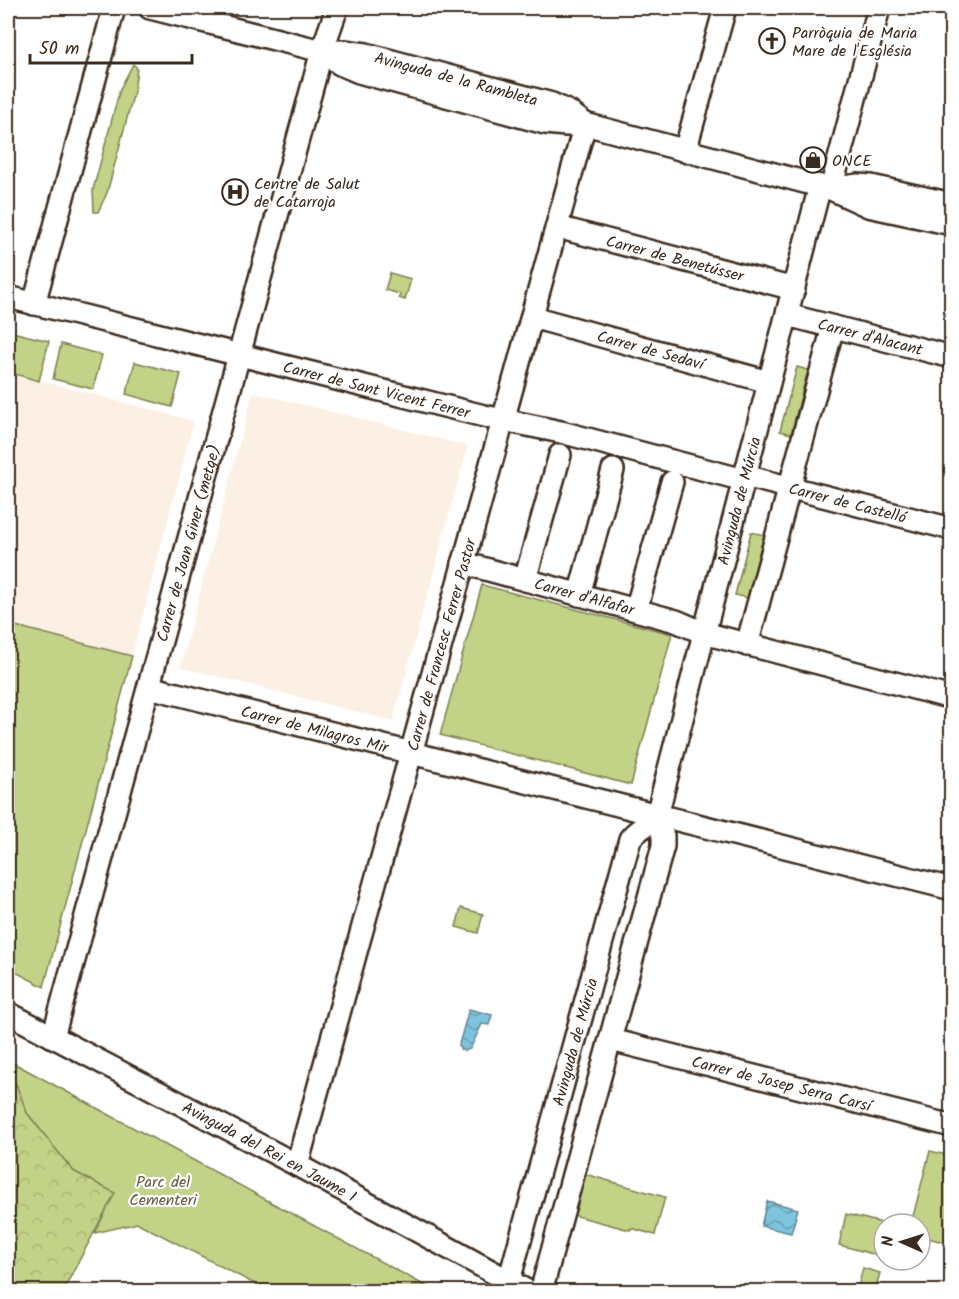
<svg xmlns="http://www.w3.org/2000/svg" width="959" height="1299" font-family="Kalam,sans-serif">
  <defs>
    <pattern id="forest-crowns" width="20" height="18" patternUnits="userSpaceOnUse" patternTransform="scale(1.5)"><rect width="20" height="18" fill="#c2d286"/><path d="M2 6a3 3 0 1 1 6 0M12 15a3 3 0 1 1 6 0" fill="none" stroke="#a8b473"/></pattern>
    <pattern id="water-waves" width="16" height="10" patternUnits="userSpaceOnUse" patternTransform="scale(1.5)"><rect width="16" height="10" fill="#7ec4df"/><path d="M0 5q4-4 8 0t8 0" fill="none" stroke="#689fb4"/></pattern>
  </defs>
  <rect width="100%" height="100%" fill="#fff"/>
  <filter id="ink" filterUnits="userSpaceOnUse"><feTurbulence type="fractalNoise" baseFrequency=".0167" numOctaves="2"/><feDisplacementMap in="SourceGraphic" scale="12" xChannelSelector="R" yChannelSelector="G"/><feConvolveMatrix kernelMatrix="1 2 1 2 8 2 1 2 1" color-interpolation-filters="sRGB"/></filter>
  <g filter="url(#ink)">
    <path fill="#fcf0e4" d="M 8,372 L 194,421 L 132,656 L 8,624 Z
      M 253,392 L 468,446 L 393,721 L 180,667 Z"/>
    <path fill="#c2d286" stroke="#7e7e52" stroke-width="1.5" d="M 133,64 L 137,68 L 134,92 L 107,193 L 98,212 L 94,212 L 93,190 L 120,89 Z
      M 390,273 L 411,279 L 405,300 L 399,298 L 400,294 L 385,290 Z
      M 8,331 L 49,341 L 39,381 L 8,372 Z
      M 61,344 L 102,355 L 93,389 L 53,379 Z
      M 135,362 L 181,374 L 172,407 L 126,394 Z
      M 797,367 L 808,370 L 791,434 L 780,431 Z
      M 751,532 L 764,535 L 748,598 L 735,595 Z
      M 482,585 L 672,634 L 631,785 L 440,735 Z
      M 8,624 L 132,656 L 44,987 L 8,968 Z
      M 461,908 L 483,914 L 478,933 L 456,927 Z
      M 8,1060 L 435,1291 L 268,1291 L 138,1223 L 95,1233 L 114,1193 L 73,1171 L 27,1113 L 16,1085 L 8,1090 Z
      M 930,1151 L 951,1156 L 951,1244 L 920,1236 L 920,1224 L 911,1224 Z
      M 585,1174 L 665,1197 L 655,1235 L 631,1228 L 630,1230 L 573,1215 Z
      M 846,1214 L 886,1224 L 884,1224 L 884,1257 L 839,1245 Z
      M 863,1268 L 880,1273 L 875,1291 L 857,1291 Z"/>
    <path fill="url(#forest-crowns)" stroke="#7e7e52" stroke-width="1.5" d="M 16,1084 L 27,1113 L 73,1171 L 115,1193 L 63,1291 L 8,1291 L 8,1090 Z"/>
    <path fill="url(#water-waves)" stroke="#638692" stroke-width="1.5" d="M 469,1009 L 492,1015 L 489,1025 L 482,1024 L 470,1049 L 464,1051 L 460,1049 L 459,1044 Z
      M 767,1201 L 798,1209 L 791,1233 L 761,1226 Z"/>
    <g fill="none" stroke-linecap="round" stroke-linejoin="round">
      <g stroke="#3b2a1e" stroke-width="26">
        <g id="minor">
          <path id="s1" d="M 150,8 L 322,51 L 344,51 L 366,54 L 552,104 L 569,112 L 585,124"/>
          <path d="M 322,51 L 340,64 L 359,72 L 545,123 L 566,125 L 585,124 L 831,189 L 868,206 L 952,224"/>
          <path d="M 685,151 L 725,8"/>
          <path d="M 831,189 L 879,8"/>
          <path d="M 831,189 L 858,185 L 871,186 L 952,204"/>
          <path id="s2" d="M 557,227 L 794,289"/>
          <path id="s3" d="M 8,297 L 484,416 L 561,432 L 744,480"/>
          <path d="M 34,304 L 114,8"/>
          <path id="s4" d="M 787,315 L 952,357"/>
          <path id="s5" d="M 532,317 L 769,382"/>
          <path id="s6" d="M 745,476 L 952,529"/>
          <path id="s7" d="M 463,563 L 676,621 L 704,633 L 952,698"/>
          <path d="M 525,580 L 560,455"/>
          <path d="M 579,595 L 613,470"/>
          <path d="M 636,610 L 672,482"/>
          <path d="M 747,645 L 833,327"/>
          <path id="s8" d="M 149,687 L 952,889"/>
          <path id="s9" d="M 8,1013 L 297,1165 L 529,1292"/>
          <path id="s10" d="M 53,1037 L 322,51 L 337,8"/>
          <path id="s11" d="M 611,1040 L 952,1126"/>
          <path id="s12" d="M 297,1165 L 585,124"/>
          <path id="s13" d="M 509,1281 L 630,839 C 638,828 650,825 657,815"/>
          <path id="s14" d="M 541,1292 L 663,846 L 663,836 L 657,815 L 820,186"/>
        </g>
      </g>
      <use href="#minor" stroke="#fff" stroke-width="21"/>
    </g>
  </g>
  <defs>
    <g id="church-ring" transform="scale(1.35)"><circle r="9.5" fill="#fff" stroke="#3b2a1e" stroke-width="1.5"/><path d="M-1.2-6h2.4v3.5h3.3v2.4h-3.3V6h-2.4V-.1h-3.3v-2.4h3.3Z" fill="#3b2a1e"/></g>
    <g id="shop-ring" transform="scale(1.35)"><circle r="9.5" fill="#fff" stroke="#3b2a1e" stroke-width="1.5"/><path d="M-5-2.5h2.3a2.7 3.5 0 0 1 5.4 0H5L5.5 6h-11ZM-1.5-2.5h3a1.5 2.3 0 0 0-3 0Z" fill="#3b2a1e"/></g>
    <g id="hospital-ring" transform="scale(1.35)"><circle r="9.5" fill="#fff" stroke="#3b2a1e" stroke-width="1.5"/><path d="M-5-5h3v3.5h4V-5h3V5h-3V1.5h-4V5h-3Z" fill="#3b2a1e"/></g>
  </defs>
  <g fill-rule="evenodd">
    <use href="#church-ring" x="772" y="41"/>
    <use href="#shop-ring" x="813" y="160"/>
    <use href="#hospital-ring" x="235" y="192"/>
  </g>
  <g text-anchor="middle" stroke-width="4.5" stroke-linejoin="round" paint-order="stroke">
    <g font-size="16" fill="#3b2a1e" stroke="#fff" text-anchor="start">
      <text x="792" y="38">Parròquia de Maria<tspan x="792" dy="18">Mare de l'Església</tspan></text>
      <text x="832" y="166">ONCE</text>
      <text x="254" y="189">Centre de Salut<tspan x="254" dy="18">de Catarroja</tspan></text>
    </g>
    <g font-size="16" fill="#3b2a1e" stroke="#fff">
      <text dy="6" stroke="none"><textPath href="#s1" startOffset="315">Avinguda de la Rambleta</textPath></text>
      <text dy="6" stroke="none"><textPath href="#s2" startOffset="122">Carrer de Benetússer</textPath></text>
      <text dy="6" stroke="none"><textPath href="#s4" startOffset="86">Carrer d'Alacant</textPath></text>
      <text dy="6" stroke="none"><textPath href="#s5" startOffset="123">Carrer de Sedaví</textPath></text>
      <text dy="6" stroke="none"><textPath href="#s3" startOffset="380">Carrer de Sant Vicent Ferrer</textPath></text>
      <text dy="6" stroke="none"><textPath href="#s14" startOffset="819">Avinguda de Múrcia</textPath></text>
      <text dy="6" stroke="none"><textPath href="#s6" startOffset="106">Carrer de Castelló</textPath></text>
      <text dy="6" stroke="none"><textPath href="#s10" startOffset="512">Carrer de Joan Giner (metge)</textPath></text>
      <text dy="6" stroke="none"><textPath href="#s7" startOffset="126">Carrer d'Alfafar</textPath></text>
      <text dy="6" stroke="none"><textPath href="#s12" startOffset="540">Carrer de Francesc Ferrer Pastor</textPath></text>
      <text dy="6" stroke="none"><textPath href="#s8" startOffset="171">Carrer de Milagros Mir</textPath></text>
      <text dy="6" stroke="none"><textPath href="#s13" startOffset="248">Avinguda de Múrcia</textPath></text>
      <text dy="6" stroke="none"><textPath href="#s11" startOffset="176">Carrer de Josep Serra Carsí</textPath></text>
      <text dy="6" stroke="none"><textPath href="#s9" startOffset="296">Avinguda del Rei en Jaume I</textPath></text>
    </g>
    <g font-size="16" fill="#645c3d" stroke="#fff">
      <text x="163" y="1187">Parc del<tspan x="163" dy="18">Cementeri</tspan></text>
    </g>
  </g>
  <rect width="959" height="1299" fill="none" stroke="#fff" stroke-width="30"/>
  <rect x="15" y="15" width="929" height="1269" fill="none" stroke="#3b2a1e" stroke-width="2" filter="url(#ink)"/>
  <g transform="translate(902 1242) rotate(273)"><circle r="28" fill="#ffffff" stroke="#b1aaa5" stroke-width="1.5"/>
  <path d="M0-4.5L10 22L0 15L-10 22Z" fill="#3b2a1e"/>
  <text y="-9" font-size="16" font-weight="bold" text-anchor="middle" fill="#3b2a1e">N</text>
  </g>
  <path d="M30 54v9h162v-9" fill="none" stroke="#3b2a1e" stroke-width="3"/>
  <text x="39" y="54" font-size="18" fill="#3b2a1e" stroke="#ffffff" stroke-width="4.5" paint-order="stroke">50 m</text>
</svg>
